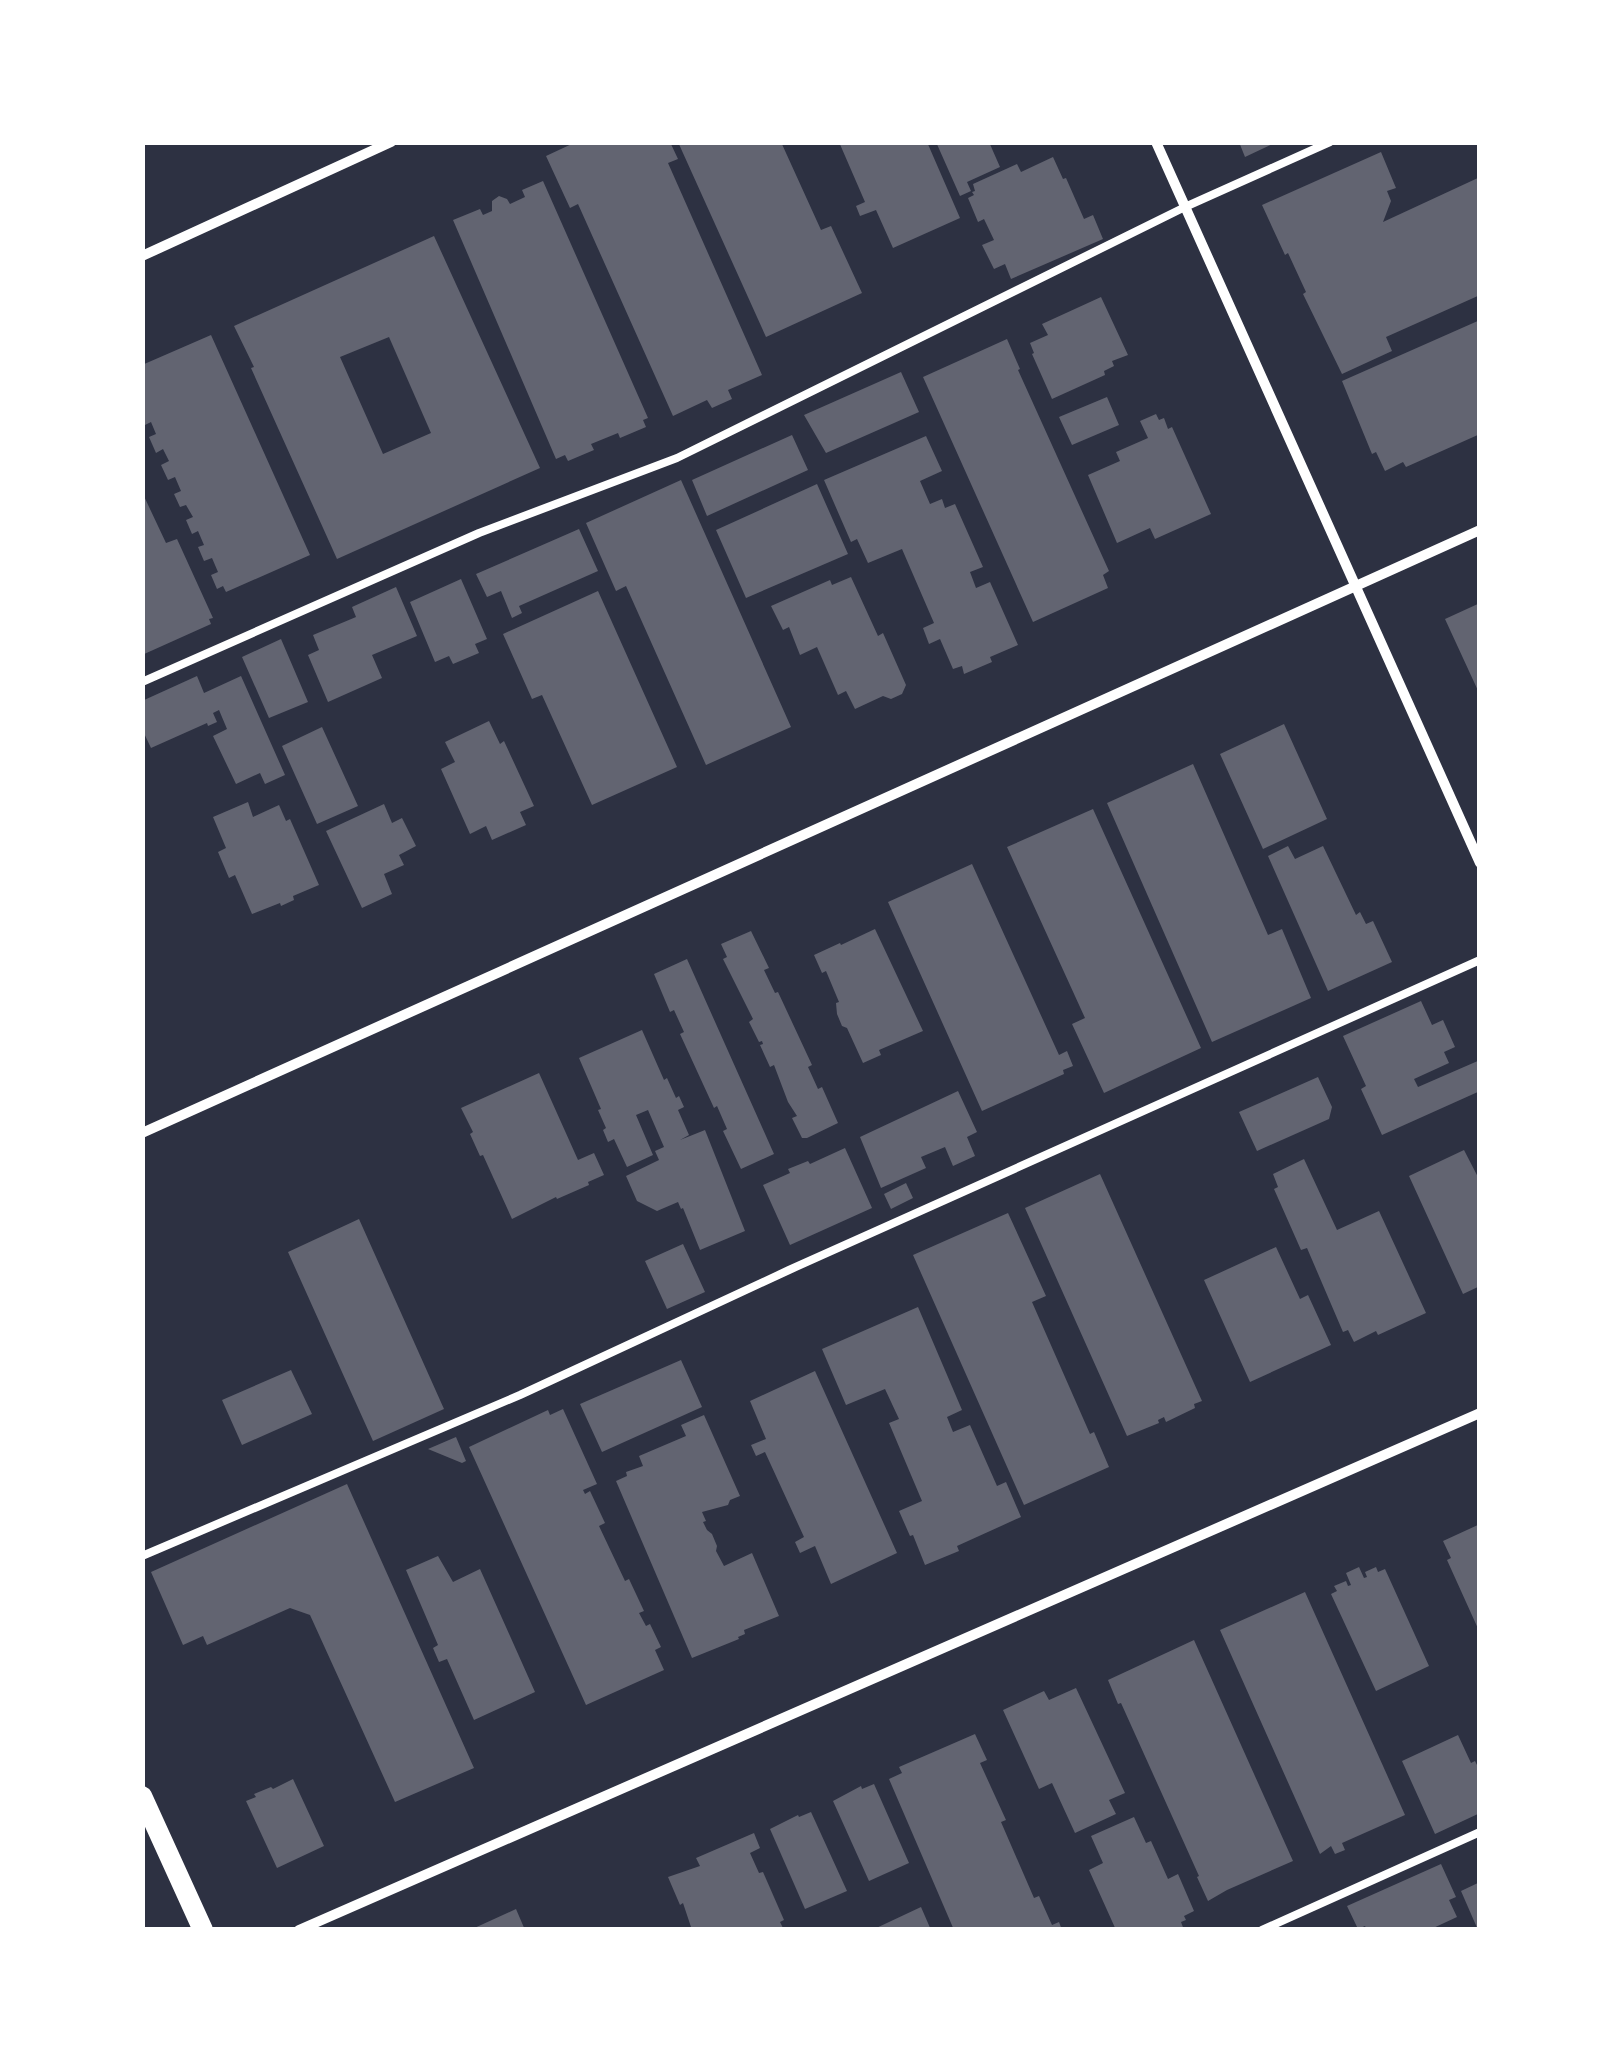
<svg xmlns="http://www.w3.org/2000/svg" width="1622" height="2072" font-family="Cabin,sans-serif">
  <rect width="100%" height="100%" fill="#2d3142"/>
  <path fill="#626471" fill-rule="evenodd" d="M 576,142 L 670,142 L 678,159 L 668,163 L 762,375 L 728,390 L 732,399 L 712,408 L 707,400 L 673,416 L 578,204 L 570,208 L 546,156 Z
    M 678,142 L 781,142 L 821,230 L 831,226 L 862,293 L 766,337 Z
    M 839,142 L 927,142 L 960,218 L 893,248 L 876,210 L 860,216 L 856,206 L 865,202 Z
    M 936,142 L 965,142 L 966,145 L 989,142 L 1000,167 L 967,182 L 971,191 L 960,196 Z
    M 1239,142 L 1277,142 L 1245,157 Z
    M 1381,152 L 1396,188 L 1387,191 L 1391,201 L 1383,222 L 1480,177 L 1480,295 L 1386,337 L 1392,351 L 1342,374 L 1303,294 L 1306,292 L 1288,253 L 1285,255 L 1262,205 Z
    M 1053,157 L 1063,179 L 1066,178 L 1084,219 L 1093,215 L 1103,239 L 1011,279 L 1005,264 L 994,269 L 982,245 L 994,240 L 984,219 L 978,222 L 968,198 L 974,195 L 972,192 L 975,191 L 973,184 L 1017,164 L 1021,172 Z
    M 543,181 L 648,418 L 643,420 L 646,427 L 620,438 L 618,433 L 591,444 L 594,450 L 568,461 L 565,455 L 556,459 L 453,220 L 480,209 L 483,215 L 492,211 L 492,201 L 499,196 L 507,199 L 510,204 L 525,197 L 522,190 Z
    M 434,236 L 540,468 L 337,559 L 251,368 L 254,367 L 234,326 ZM 389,337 L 431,433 L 383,454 L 340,357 Z
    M 1101,297 L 1128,355 L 1112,361 L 1114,366 L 1104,371 L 1105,375 L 1052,399 L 1032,354 L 1034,353 L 1030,343 L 1048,335 L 1042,324 Z
    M 1480,320 L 1480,434 L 1406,467 L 1403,462 L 1385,471 L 1376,452 L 1372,454 L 1342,381 Z
    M 211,335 L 310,555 L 226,592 L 223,586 L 217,589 L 211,575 L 218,572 L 212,558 L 204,561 L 198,547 L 204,545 L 198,531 L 192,534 L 186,520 L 193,517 L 186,505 L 180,507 L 174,494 L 181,491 L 175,477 L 168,480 L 161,465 L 169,461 L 163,449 L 156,453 L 149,437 L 156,434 L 151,422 L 145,425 L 142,421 L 142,365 Z
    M 1007,339 L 1020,369 L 1018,370 L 1109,571 L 1103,575 L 1108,588 L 1033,622 L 923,377 Z
    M 901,372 L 919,412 L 826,453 L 804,415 Z
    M 1107,397 L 1119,425 L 1072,445 L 1059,417 Z
    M 1156,414 L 1159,420 L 1164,418 L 1168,429 L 1172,427 L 1211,514 L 1155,539 L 1150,528 L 1117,543 L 1088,475 L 1120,461 L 1116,452 L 1148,438 L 1140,421 Z
    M 792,435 L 808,470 L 707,516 L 692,480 Z
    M 926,436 L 942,471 L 920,481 L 930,504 L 942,499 L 945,508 L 955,504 L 983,567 L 970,572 L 976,588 L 990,582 L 1018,645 L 990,657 L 992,662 L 964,674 L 962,666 L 953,669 L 940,639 L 929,644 L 923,628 L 934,623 L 902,549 L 868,563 L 857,539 L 851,542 L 824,480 Z
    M 681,480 L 791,727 L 706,765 L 626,586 L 616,591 L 586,523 Z
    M 817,484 L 848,554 L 746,598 L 716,530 Z
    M 142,492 L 166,543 L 177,539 L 213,618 L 209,619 L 211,624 L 142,655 Z
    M 579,529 L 598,571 L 519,606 L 522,613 L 512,618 L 501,591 L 487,597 L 476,574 Z
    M 851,577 L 878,636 L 883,633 L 906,685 L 902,694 L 891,699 L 883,696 L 855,709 L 846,691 L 838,695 L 817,647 L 800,655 L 789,627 L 783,630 L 771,606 L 830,580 L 832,585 Z
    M 461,579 L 487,639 L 475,644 L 479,653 L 453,664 L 449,656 L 435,662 L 410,602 Z
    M 396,587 L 417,636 L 372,655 L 382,678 L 328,702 L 308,655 L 319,650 L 313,635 L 356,617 L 352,607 Z
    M 598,591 L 677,767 L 592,805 L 542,695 L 532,699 L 503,634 Z
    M 1480,603 L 1480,695 L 1445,619 Z
    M 281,639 L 308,702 L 269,718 L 242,657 Z
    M 197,676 L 204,693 L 241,676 L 285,775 L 265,784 L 260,773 L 236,784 L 213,736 L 227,729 L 219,710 L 213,713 L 217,722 L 208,726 L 207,723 L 151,748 L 142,729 L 142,701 Z
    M 489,721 L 500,744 L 504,741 L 534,806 L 520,812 L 526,825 L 492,840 L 486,826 L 470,834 L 441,769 L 455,762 L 445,742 Z
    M 1284,724 L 1327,819 L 1263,849 L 1220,754 Z
    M 322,727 L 358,806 L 317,824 L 282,746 Z
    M 1193,764 L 1268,935 L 1282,929 L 1311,998 L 1212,1042 L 1107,803 Z
    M 248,802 L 253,817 L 279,805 L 286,821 L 290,819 L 319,885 L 293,896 L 294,900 L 281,906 L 280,903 L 252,914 L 235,875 L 229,878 L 218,852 L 226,848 L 213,817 Z
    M 384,804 L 392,823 L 402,818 L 416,846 L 399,855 L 404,865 L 384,874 L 392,894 L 362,908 L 326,831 Z
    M 1093,809 L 1201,1048 L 1104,1093 L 1072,1024 L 1085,1018 L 1007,847 Z
    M 1288,846 L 1295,859 L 1323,846 L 1356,915 L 1360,912 L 1366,924 L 1373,921 L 1392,962 L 1328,991 L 1268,856 Z
    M 972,864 L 1059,1055 L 1067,1051 L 1073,1066 L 1063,1070 L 1064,1074 L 982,1111 L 888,902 Z
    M 875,929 L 923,1031 L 879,1050 L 881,1055 L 863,1063 L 847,1028 L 842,1026 L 837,1014 L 836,1003 L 839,1002 L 826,971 L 822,973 L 814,955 L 840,943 L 841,945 Z
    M 751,931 L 769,968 L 764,970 L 775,993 L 778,992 L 812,1065 L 808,1067 L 818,1089 L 822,1087 L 838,1123 L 807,1138 L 802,1138 L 792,1118 L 797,1116 L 788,1102 L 774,1065 L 770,1067 L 760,1045 L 763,1044 L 762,1041 L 759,1042 L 749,1022 L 753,1019 L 723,959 L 727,957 L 721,944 Z
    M 687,959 L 774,1154 L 741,1169 L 723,1131 L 727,1129 L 717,1106 L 714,1108 L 680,1034 L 684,1032 L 674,1010 L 670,1012 L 654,974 Z
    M 1421,1001 L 1432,1025 L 1443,1020 L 1455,1047 L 1444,1052 L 1449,1063 L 1414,1079 L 1418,1087 L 1480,1060 L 1480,1091 L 1382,1135 L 1361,1089 L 1366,1086 L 1343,1036 Z
    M 642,1030 L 664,1080 L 667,1078 L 676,1098 L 679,1096 L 684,1107 L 678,1110 L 689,1135 L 680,1140 L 705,1130 L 745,1231 L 700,1250 L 683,1208 L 681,1209 L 678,1202 L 657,1211 L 637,1201 L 626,1176 L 659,1160 L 655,1151 L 664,1147 L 648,1110 L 636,1115 L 653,1155 L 627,1167 L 614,1139 L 608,1142 L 603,1130 L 606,1128 L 598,1110 L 601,1109 L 579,1058 Z
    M 539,1073 L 578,1160 L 594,1153 L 604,1175 L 588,1182 L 589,1185 L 557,1199 L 556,1197 L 512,1219 L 483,1155 L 480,1156 L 470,1134 L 473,1132 L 461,1108 Z
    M 1318,1077 L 1332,1107 L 1329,1119 L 1257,1151 L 1239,1112 Z
    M 958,1091 L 977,1132 L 967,1137 L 975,1156 L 953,1166 L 945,1147 L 921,1157 L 926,1168 L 881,1188 L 860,1137 Z
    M 845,1148 L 872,1208 L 790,1245 L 763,1185 L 790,1173 L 788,1169 L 808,1161 L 810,1164 Z
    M 1464,1150 L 1480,1181 L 1480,1286 L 1463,1294 L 1409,1176 Z
    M 1304,1159 L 1337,1230 L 1379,1211 L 1426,1313 L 1378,1335 L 1376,1331 L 1354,1342 L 1348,1330 L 1343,1332 L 1307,1248 L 1301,1250 L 1274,1189 L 1278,1187 L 1273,1174 Z
    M 1100,1174 L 1202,1401 L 1194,1404 L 1195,1408 L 1166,1422 L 1164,1417 L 1158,1420 L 1159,1423 L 1127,1436 L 1025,1208 Z
    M 906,1183 L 913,1198 L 891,1209 L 884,1194 Z
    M 1008,1213 L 1046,1296 L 1032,1302 L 1090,1434 L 1094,1432 L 1109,1467 L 1024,1505 L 913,1255 Z
    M 359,1219 L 444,1409 L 373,1441 L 288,1252 Z
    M 683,1244 L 705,1292 L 667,1309 L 645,1261 Z
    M 1276,1247 L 1300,1299 L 1308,1295 L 1331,1345 L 1250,1382 L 1204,1280 Z
    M 918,1307 L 962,1410 L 947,1417 L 953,1432 L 970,1425 L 997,1486 L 1006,1482 L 1021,1517 L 957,1546 L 959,1551 L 925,1565 L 913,1535 L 910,1536 L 899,1511 L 922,1501 L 889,1423 L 899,1419 L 885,1389 L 846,1405 L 822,1349 Z
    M 681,1360 L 702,1407 L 602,1452 L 580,1404 Z
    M 291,1370 L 312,1414 L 242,1445 L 222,1400 Z
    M 815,1371 L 897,1553 L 831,1584 L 815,1546 L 800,1553 L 795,1542 L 804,1537 L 765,1452 L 756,1456 L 751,1445 L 766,1439 L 750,1401 Z
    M 563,1409 L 597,1484 L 583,1490 L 585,1494 L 590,1491 L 605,1523 L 599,1526 L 625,1581 L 629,1579 L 644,1611 L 639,1613 L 646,1626 L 650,1624 L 661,1647 L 655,1650 L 664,1670 L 586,1705 L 469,1447 L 548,1410 L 550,1415 Z
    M 704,1415 L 740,1496 L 730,1500 L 728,1505 L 702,1512 L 706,1521 L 703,1522 L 707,1530 L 712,1534 L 717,1546 L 716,1551 L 724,1566 L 752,1553 L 779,1616 L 744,1630 L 745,1634 L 738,1637 L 739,1639 L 692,1658 L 616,1481 L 627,1476 L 626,1472 L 643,1466 L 639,1456 L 686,1436 L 681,1425 Z
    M 456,1437 L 466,1461 L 462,1463 L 428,1449 Z
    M 347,1484 L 474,1768 L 395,1802 L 310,1615 L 290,1608 L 207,1645 L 203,1636 L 183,1645 L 151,1572 Z
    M 1480,1524 L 1480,1633 L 1447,1560 L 1451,1558 L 1443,1541 Z
    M 438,1556 L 453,1582 L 480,1569 L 535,1692 L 474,1720 L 447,1659 L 439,1662 L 433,1648 L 438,1645 L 406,1570 Z
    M 1359,1567 L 1364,1578 L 1367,1577 L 1365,1572 L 1376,1567 L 1378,1572 L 1385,1569 L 1429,1666 L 1376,1691 L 1331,1594 L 1337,1591 L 1334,1586 L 1346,1581 L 1348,1586 L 1351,1585 L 1346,1573 Z
    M 1305,1592 L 1405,1815 L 1342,1843 L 1345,1850 L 1335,1854 L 1331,1846 L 1320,1854 L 1220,1630 Z
    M 1194,1640 L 1293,1861 L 1227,1890 L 1208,1901 L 1197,1877 L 1199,1876 L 1121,1703 L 1118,1704 L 1108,1680 Z
    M 1076,1688 L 1125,1793 L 1109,1800 L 1116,1814 L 1075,1833 L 1052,1783 L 1039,1789 L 1003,1710 L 1044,1691 L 1049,1700 Z
    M 975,1734 L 987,1760 L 980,1763 L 1006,1820 L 1001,1822 L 1034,1898 L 1039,1896 L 1052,1925 L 1059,1922 L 1062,1930 L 954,1930 L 889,1779 L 902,1773 L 899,1767 Z
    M 1458,1735 L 1471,1763 L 1475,1761 L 1480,1771 L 1480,1813 L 1435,1834 L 1402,1761 Z
    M 293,1779 L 324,1846 L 277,1868 L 246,1801 L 256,1797 L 254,1794 L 271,1787 L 273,1789 Z
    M 874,1784 L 909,1863 L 869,1881 L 833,1801 L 861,1786 L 862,1789 Z
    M 811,1812 L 847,1891 L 805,1909 L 770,1829 L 798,1815 L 799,1817 Z
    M 1134,1817 L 1146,1843 L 1151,1841 L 1168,1879 L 1178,1874 L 1194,1911 L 1184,1916 L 1186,1920 L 1181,1922 L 1184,1930 L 1116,1930 L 1089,1870 L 1103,1863 L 1091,1836 Z
    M 754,1833 L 760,1848 L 750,1853 L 759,1873 L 763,1872 L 784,1920 L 780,1922 L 784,1930 L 692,1930 L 683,1903 L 680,1905 L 668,1877 L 700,1866 L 696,1858 Z
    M 1441,1864 L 1456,1897 L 1449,1900 L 1457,1917 L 1429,1930 L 1367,1930 L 1365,1926 L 1358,1929 L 1347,1906 Z
    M 1480,1882 L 1480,1930 L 1478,1930 L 1461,1891 Z
    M 921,1907 L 931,1930 L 872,1930 Z
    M 516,1909 L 525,1930 L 470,1930 Z"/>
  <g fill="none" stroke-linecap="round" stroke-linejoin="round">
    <path stroke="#fff" stroke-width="8" d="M 142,682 L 479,533 L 677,458 L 1185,207 L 1330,142
      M 142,1556 L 520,1395 L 789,1270 L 1480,960
      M 1262,1930 L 1480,1832"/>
    <path stroke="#fff" stroke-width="10" d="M 1156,142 L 1480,863
      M 142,256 L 391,142
      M 142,1133 L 1480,530
      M 299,1930 L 1480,1413"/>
    <path stroke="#fff" stroke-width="20" d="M 142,1796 L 203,1930"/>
  </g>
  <rect width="1622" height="2072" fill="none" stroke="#ffffff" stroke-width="290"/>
</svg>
